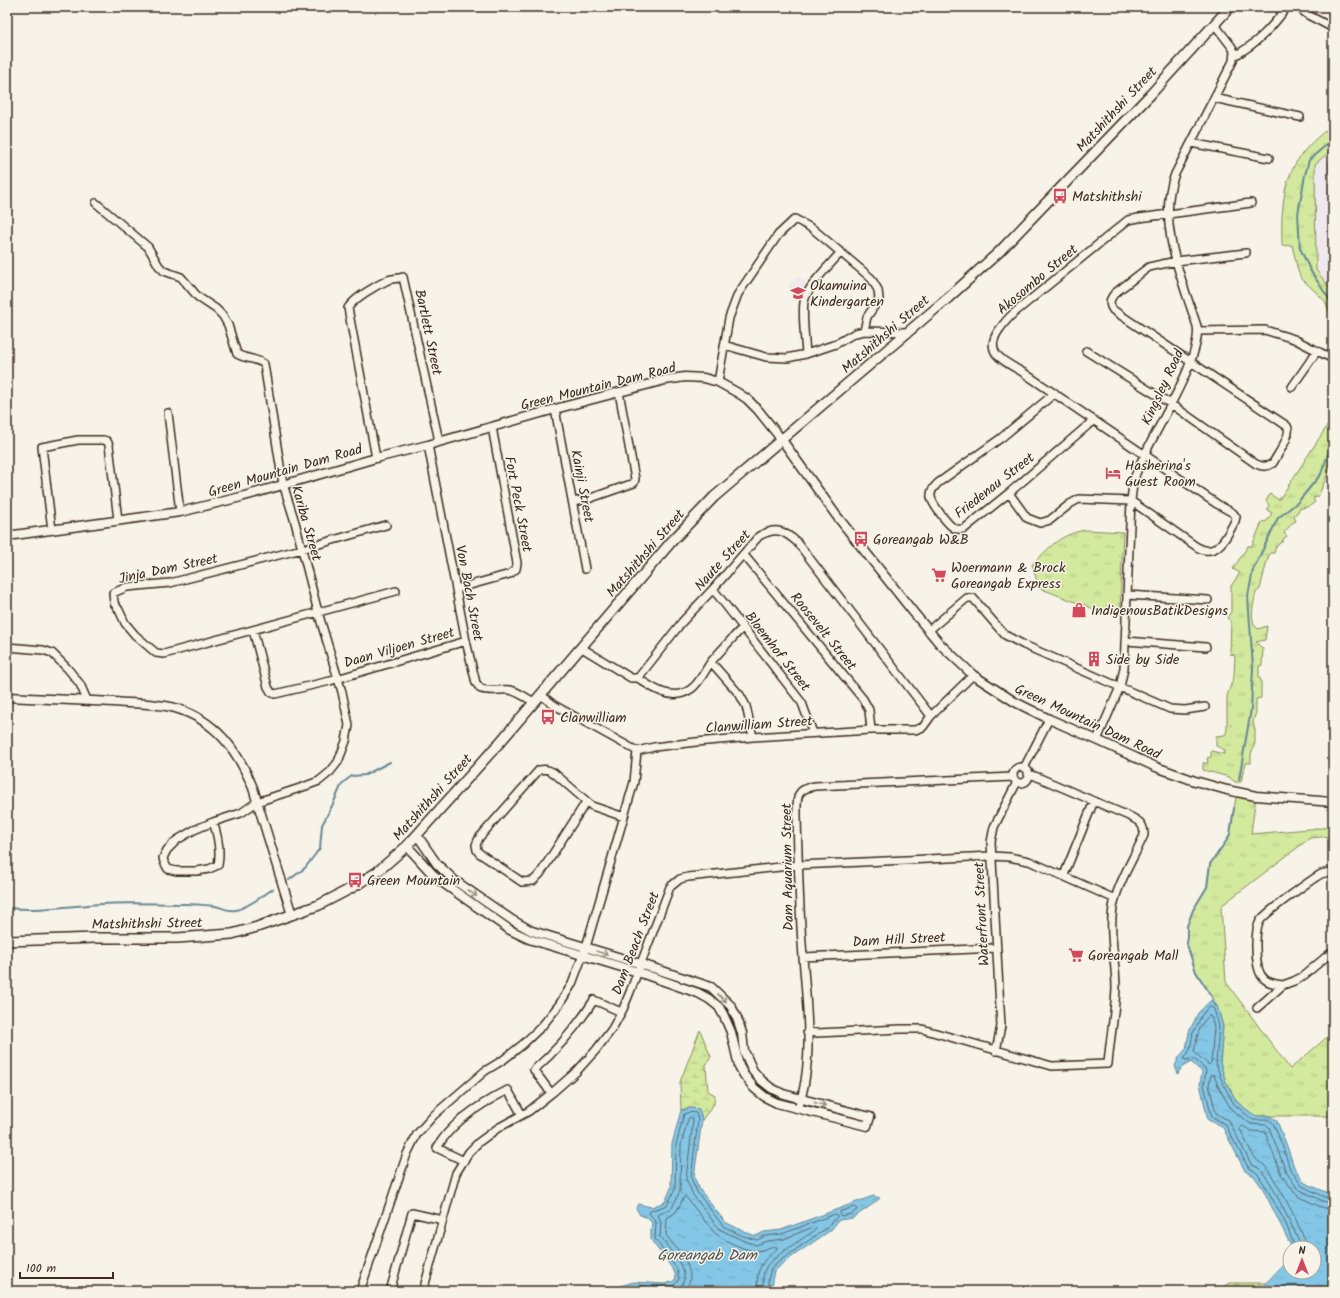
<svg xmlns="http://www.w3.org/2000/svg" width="1340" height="1298" font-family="Kalam,sans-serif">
  <defs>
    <pattern id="grass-tufts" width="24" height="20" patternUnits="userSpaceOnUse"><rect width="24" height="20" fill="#d2e99e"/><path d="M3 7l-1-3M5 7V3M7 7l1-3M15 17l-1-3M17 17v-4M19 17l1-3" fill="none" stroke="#b5c888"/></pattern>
    <pattern id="forest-firs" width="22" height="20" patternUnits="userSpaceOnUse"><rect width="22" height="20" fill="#d2e99e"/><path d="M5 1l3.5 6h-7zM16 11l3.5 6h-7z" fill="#b5c888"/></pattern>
    <pattern id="wetland-marsh" width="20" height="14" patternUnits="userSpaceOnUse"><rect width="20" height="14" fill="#d2e99e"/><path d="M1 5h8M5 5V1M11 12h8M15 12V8" fill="none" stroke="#b5c888"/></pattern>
    <pattern id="water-ripples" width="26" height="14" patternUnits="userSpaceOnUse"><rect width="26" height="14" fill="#84c6e5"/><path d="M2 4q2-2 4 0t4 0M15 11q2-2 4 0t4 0" fill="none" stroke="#73aac4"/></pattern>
  </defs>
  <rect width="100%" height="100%" fill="#f7f3e8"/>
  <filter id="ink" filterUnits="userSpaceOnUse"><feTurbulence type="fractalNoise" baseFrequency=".025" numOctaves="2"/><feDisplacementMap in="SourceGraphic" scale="8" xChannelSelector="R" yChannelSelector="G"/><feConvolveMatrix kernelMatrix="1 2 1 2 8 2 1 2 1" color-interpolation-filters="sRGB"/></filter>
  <g filter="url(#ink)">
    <path fill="#efe8ed" d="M 1333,149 L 1333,292 L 1316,270 L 1315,163 Z
      M 798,276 L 807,284 L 799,299 L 788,287 Z"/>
    <path fill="url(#grass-tufts)" stroke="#868a5e" d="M 1333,125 L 1333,149 L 1315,164 L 1316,270 L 1333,292 L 1333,321 L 1325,301 L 1301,278 L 1298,271 L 1292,245 L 1282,246 C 1282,233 1281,219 1283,206 C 1286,168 1304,146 1333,125 Z
      M 1333,417 L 1333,461 L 1318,497 L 1313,498 L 1315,502 L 1310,506 L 1299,509 L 1297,513 L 1294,515 L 1296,521 L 1292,523 L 1284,533 L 1287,536 L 1283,539 L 1283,541 L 1276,546 L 1274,553 L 1270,553 L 1267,561 L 1260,589 L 1256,592 C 1254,603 1248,620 1258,629 L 1267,626 L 1265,640 L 1256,642 L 1263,649 L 1262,665 L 1259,666 L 1259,677 L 1261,680 L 1261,698 L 1256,699 L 1256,712 L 1253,722 L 1255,731 L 1255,743 L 1251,754 L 1251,763 L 1245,763 L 1241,782 L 1235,782 L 1229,777 L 1203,770 L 1203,763 L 1208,763 L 1207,758 L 1211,757 L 1211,751 L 1224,754 L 1225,750 L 1216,746 L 1216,736 L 1225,735 L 1227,730 L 1227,696 L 1234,676 L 1235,655 L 1230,654 L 1231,621 L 1227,618 L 1231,612 L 1231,586 L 1240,573 L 1233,569 L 1248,546 L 1252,546 L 1262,522 L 1267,521 L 1272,513 L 1267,510 L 1269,505 L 1266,501 L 1270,494 L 1279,500 Z
      M 1085,530 L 1123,532 L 1120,611 L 1099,611 L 1039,588 L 1032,564 C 1051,547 1058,535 1085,530 Z
      M 1237,791 L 1256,796 L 1251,834 L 1333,827 L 1333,836 L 1310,838 L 1221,906 L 1226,982 L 1290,1069 L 1333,1032 L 1333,1116 L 1255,1116 L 1237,1102 L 1226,1082 L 1220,1063 L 1223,1026 L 1217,1006 L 1196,972 L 1187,945 L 1187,926 L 1193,910 L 1207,887 L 1210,864 L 1227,840 L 1230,834 Z"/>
    <path fill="url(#forest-firs)" stroke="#868a5e" d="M 1230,1283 L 1267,1283 L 1257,1291 L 1217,1291 Z"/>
    <path fill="url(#wetland-marsh)" stroke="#868a5e" d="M 700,1030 L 711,1057 L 706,1065 L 708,1091 L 715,1095 L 714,1104 L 702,1120 L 699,1109 L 690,1108 L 681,1110 L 680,1082 Z"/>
    <path fill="#d2e99e" stroke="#868a5e" d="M 1329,163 L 1333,163 L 1333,238 L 1330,238 Z"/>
    <path fill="url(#water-ripples)" stroke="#678895" d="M 1211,1000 L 1217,1006 L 1223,1026 L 1220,1063 L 1226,1082 L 1237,1102 L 1255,1116 L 1270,1116 L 1277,1121 L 1287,1146 L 1294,1167 L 1305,1183 L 1333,1195 L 1333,1273 L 1330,1291 L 1258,1291 L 1290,1258 L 1290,1272 L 1314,1272 L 1314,1248 L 1292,1248 L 1263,1189 L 1254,1176 L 1245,1171 L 1222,1126 L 1208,1120 L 1200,1084 L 1202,1072 L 1191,1062 L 1181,1068 L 1178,1074 L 1175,1066 L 1179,1057 L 1186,1049 L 1189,1032 L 1198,1013 Z
      M 690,1108 L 699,1109 L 702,1120 L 694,1177 L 700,1190 L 725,1222 L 745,1232 L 756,1236 L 764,1232 L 781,1230 L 873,1196 L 880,1198 L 873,1204 L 853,1218 L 839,1220 L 831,1230 L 783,1263 L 774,1272 L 772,1280 L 774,1291 L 601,1291 L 634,1282 L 665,1284 L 674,1281 L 676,1277 L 674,1271 L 651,1240 L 651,1230 L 652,1223 L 646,1217 L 640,1215 L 636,1208 L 638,1204 L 651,1207 L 665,1202 L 671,1188 L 672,1144 L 681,1110 Z"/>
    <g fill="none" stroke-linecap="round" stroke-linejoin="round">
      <path stroke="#58686e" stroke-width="1" d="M 1209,1016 L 1211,1017 L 1214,1027 L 1211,1063 L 1209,1065 L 1194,1052 C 1197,1040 1198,1024 1209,1016 Z
        M 855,1207 L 857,1210 L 851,1214 L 841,1216 L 840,1215 L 840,1212 Z
        M 1295,1248 L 1286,1224 L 1266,1187 L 1257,1173 L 1248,1167 L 1225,1124 L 1212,1117 L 1204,1085 L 1206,1070 C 1200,1064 1194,1056 1186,1060 L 1184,1059 L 1190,1050 L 1193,1033 L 1202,1015 L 1209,1006 L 1214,1009 L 1219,1026 L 1216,1064 L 1223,1084 L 1234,1104 L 1253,1120 L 1269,1120 L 1273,1123 L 1283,1147 L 1290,1169 L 1302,1186 L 1325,1197 L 1333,1198
        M 1300,1248 L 1300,1243 L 1290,1222 L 1271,1184 L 1260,1169 L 1251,1164 L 1229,1121 L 1216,1113 L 1209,1085 L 1211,1075 L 1214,1075 L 1218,1086 L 1231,1109 L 1251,1124 L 1267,1125 L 1269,1127 L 1286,1172 L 1298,1189 L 1323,1201 L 1333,1204
        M 1306,1248 C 1306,1234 1275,1178 1265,1166 C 1262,1163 1258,1162 1256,1159 C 1249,1150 1245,1138 1240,1129 L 1240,1127 L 1243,1126 L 1251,1131 L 1265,1132 L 1281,1174 L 1294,1192 L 1299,1197 L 1321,1207 L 1333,1210
        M 614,1291 C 621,1289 628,1286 635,1286 C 648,1285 672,1294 679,1279 L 677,1269 L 655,1239 L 656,1222 L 649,1213 L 650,1211 L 667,1205 L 675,1189 L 676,1145 L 684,1114 L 690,1112 L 696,1113 L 698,1120 L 691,1178 L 697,1192 L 723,1226 L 743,1236 L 757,1240 L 765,1236 L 782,1234 L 835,1214 L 837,1215 L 837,1217 L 828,1227 L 781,1260 L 771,1269 L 768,1280 L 769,1291
        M 674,1291 C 700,1279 670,1251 660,1237 L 661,1222 L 658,1215 L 672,1208 L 680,1191 L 681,1145 L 688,1119 L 690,1117 L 692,1118 L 693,1121 L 686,1179 L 693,1195 L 719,1229 L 742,1240 L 756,1245 L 767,1241 L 784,1239 L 813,1227 L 816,1228 L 815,1230 C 804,1238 769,1259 765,1269 C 762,1277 763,1283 764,1291
        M 685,1291 C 700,1271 678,1251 666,1235 L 667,1218 L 676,1212 L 684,1197 L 685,1196 L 713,1231 C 720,1239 746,1251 756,1251 C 764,1251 770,1245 777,1247 L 777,1249 C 761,1261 755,1271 758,1291"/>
      <path stroke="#678895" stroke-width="2" d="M 1333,139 L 1309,160 L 1305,175 L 1298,214 L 1300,248 L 1310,270 L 1333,305
        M 1239,780 L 1251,709 L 1253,668 L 1248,596 L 1253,570 L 1278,518 L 1298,502 L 1321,474 L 1329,451 L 1333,443
        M 289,880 L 305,868 L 320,848 L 322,825 L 333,804 L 341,786 L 345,781 L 352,776 L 365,775 L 390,762
        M 7,908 C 39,911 70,906 102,904 C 129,902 157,904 185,904 C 195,904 205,905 215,906 C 222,907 228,912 236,910 C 249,907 262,896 273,889
        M 1215,1006 L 1212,997 L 1196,972 L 1187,945 L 1187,926 L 1193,910 L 1207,887 L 1210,864 L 1227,840 L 1230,834 L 1234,808"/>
      <g stroke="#3b2a1e" stroke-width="10">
        <path id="minor" d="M 1298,7 L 1308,15 L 1333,28
          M 1234,56 C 1257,44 1272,27 1287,7
          M 1214,98 L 1300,117
          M 1191,143 L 1269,158
          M 96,203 L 148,247 L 159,266 L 164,271 L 181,277 L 198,297 L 216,309 L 223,316 L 228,325 L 237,354 C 245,359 256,358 264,364 L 283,484 L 295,522 L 318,612 L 342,692 L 349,725 L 346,741 L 338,762 L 330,772 L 319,781 L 303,787 L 257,802 L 241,813 L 213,822 L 194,830 L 177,840 L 167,850 L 163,858 L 164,862 L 168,869 L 176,871 L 197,871 L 209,869 L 218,865 C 221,849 218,836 213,822
          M 1198,331 L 1265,330 L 1294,339 L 1333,359
          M 724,345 L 766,357 L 787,358 L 806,354 L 836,344 L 855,333 L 864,331 L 908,332
          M 1086,351 L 1171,404 L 1256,464 C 1263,467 1267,467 1273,463 C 1277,455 1293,434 1287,426 L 1113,310 C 1108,303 1110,299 1115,293 L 1149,267 L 1176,261 L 1246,253
          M 806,354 C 805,340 802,315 804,302 C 807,286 830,265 841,252
          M 718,382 L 729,318 L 738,294 L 778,235 L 795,219 L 813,229 L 871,278 L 878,290 L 879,299 L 867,317 L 864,331
          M 1292,387 L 1317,351
          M 1055,393 L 1001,438 L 938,483 C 934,487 930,491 931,497 C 932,504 948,525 954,528 C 957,530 960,529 964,529 L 1009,493 L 1094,420
          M 555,409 L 585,569
          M 168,413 L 180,512
          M 428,445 L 466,641 L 476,683 L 481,689 C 491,692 501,689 510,690 C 519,692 526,698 534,702
          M 376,458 L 348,308 C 354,298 377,285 388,280 C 393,278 398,279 403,277 L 439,441
          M 1009,493 L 1027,518 L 1040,523 L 1050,520 L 1070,504 L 1079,499 L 1131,501 L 1197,547 C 1199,548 1203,550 1205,550 C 1220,553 1229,532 1235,521 L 1236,517 L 1233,513 L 1217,504 L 1024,373 C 1006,362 982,354 999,330 C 1004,323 1008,318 1014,313 L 1128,220 L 1139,218 L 1251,203
          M 573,502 L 588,499 L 634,483 L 635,479 L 619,392
          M 386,525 L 302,549 L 170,583 L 127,587 L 113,593 L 114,603 L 119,610 L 125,623 L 135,635 L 156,653 L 164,654 L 396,591
          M 52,530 L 42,447 L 78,440 L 103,440 L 107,441 L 109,445 L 118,520
          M 744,555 L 863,699 L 869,710 L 871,730
          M 456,589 L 510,574 L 516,569 L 517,563 L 492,427
          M 713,589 L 802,703 L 813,733
          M 1127,595 L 1208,600
          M 253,630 L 268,687 L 271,692 L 275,694 L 330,681 L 466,641
          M 928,631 L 967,598 L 973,598 L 997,626 L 1005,635 L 1024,645 L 1170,709 L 1185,710 L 1205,707
          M 1126,641 L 1206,647
          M 7,647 L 43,650 L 52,653 L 68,669 L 80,684 L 87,700
          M 582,648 L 631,678 L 638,678 L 682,622 L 713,589 L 759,536 C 776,527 783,530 797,542 L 931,716
          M 711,662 L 740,695 L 746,706 L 753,737
          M 638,678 C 653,689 673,702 691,689 C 700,683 705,670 711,662 C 721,650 732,639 743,627
          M 541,695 L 554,705 L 637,751 L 654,747 L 696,742 L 753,737 L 871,730 L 915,730 L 923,727 L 931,716 L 973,675
          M 1097,740 L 1120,687 L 1124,668 L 1131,501 C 1132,491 1133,480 1137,471 C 1150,437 1203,359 1197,326 C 1182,280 1156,221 1175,174 L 1233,61 L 1234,51 L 1232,47 L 1215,25
          M1013 775a8 8 0 1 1 16 0a8 8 0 1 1-16 0Z
          M 1024,768 L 1049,719
          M 586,802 L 540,874 L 533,881 L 522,882 L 479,853 L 477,850 L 476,845 L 479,838 L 539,770 C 545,769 548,769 554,773 L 592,806 L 624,817
          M 1064,875 L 1094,801
          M 803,957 L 996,948
          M 1283,985 C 1275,984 1266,983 1261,975 C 1255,965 1254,931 1260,921 C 1265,913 1311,880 1321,874 C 1325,873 1329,872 1333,871
          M 1257,1008 L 1283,985 L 1294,981 L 1302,977 L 1333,951
          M 807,1032 L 817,1033 L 901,1029 L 922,1029 L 1052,1066 L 1108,1064 C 1110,1039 1115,1013 1116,988 C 1116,960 1107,926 1115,899 C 1121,877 1135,856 1144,835 C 1144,824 1139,821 1131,817 L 1035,776 L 1028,774
          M 996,1051 L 1001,1026 L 991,842 L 994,827 L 1017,782
          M 551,1093 L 534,1070 C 558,1049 577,1027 594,1000 L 621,1012
          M 798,1108 C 816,1059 805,994 802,943 C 799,900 798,858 797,816 C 797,798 795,789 815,786 L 1013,777
          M 464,1161 L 437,1148 C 451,1122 482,1103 508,1090 L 522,1115
          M 360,1291 L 407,1154 L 417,1134 L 434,1115 L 485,1071 L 503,1060 L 522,1045 L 542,1026 L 559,1005 L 572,984 L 586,947 L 634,782 L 637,751
          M 390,1291 L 412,1213 L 443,1220
          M 423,1291 L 456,1173 L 469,1152 L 479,1142 L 498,1128 L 529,1111 L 553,1092 L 577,1071 L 596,1050 L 612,1029 L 623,1009 L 630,992 L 670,887 L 680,879 L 688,877 L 799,865 L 992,856 L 1009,857 L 1029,861 L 1115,899"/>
      </g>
      <g stroke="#3b2a1e" stroke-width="11">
        <path id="tertiary" d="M 7,536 L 180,512 L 241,497 L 376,458 L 428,445 L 555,409 L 665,380 L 685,377 L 704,378 L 718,382 L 738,393 L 747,399 L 758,410 L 782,440 L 836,515 L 914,613 L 940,644 L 973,675 L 1015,702 L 1049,719 L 1097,740 L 1156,767 L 1195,781 L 1227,790 L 1256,796 L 1333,802
          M 7,697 C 43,699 78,700 114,702 C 134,704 156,703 175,708 C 216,720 238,751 253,788 L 292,915
          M 407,846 L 436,878 L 510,930 L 529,939 L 638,972 L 698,993 L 709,999 L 719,1007 L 724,1016 L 731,1032 L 739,1066 L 744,1075 L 754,1088 L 765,1097 L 777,1103 L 867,1126 L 870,1117 L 783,1094 L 771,1088 L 761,1080 L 753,1071 L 744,1051 L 742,1033 L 737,1018 L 731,1006 L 711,987 L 641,964 L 532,931 L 512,920 L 454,880 L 437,864 L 417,835"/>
      </g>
      <g stroke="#3b2a1e" stroke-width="12">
        <path id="secondary" d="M 7,941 L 96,938 L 177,938 L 232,934 L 257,927 L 319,905 L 350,889 L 377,872 L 407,846 L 501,741 L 672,541 L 714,497 L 948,298 L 999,252 L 1150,95 L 1230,7"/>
      </g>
      <use href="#minor" stroke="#f7f3e8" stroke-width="7"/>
      <use href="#tertiary" stroke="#f7f3e8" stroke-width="8"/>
      <use href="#secondary" stroke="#f7f3e8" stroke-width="9"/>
    </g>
    <defs><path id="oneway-shaft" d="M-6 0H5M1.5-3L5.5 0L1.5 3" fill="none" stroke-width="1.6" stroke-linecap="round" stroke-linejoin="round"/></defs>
    <g stroke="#998e83">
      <use href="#oneway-shaft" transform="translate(472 893) rotate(34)"/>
      <use href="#oneway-shaft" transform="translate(602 953) rotate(18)"/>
      <use href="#oneway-shaft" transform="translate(722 998) rotate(43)"/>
      <use href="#oneway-shaft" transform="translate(820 1104) rotate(15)"/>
    </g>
  </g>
  <defs>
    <g id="bus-bare" transform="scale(1.2)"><path d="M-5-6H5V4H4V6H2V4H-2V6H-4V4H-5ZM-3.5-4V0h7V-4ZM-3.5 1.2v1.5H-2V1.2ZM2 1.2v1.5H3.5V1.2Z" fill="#d1495b" stroke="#f7f3e8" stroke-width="2.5" paint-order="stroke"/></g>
    <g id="school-bare" transform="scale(1.2)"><path d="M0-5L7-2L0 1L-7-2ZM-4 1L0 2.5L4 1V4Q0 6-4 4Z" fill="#d1495b" stroke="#f7f3e8" stroke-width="2.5" paint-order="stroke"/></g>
    <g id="hotel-bare" transform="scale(1.2)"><path d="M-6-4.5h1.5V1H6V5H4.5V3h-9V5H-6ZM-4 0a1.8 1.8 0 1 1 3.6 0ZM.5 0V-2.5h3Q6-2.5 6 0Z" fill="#d1495b" stroke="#f7f3e8" stroke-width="2.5" paint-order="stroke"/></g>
    <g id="supermarket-bare" transform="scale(1.2)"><path d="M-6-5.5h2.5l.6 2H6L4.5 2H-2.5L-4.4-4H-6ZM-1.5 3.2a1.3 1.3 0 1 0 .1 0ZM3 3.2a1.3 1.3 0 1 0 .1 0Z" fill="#d1495b" stroke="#f7f3e8" stroke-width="2.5" paint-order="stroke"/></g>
    <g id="shop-bare" transform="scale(1.2)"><path d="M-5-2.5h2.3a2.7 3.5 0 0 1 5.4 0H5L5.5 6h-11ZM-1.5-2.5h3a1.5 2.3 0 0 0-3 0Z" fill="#d1495b" stroke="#f7f3e8" stroke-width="2.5" paint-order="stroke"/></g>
    <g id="building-bare" transform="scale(1.2)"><path d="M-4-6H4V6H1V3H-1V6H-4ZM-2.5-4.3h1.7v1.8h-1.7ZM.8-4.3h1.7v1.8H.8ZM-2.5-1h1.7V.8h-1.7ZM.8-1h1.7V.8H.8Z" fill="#d1495b" stroke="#f7f3e8" stroke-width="2.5" paint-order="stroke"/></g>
  </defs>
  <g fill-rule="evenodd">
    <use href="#bus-bare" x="1060" y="196"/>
    <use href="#school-bare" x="798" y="293"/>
    <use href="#hotel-bare" x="1113" y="473"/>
    <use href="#bus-bare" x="861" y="539"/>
    <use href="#supermarket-bare" x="939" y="575"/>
    <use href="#shop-bare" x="1079" y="610"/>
    <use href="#building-bare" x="1094" y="659"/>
    <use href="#bus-bare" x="548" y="717"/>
    <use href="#bus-bare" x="355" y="880"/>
    <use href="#supermarket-bare" x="1076" y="955"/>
  </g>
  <g text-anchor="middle" stroke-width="3" stroke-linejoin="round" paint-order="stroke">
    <g font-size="14" fill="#3b2a1e" stroke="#f7f3e8">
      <text transform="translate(1116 109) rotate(-47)" y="5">Matshithshi Street</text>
      <text transform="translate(1037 279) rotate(-40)" y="5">Akosombo Street</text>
      <text transform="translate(429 332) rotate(78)" y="5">Bartlett Street</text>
      <text transform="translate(885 334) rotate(-41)" y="5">Matshithshi Street</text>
      <text transform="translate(598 386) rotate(-14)" y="5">Green Mountain Dam Road</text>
      <text transform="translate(1162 387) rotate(-65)" y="5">Kingsley Road</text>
      <text transform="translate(285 470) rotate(-16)" y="5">Green Mountain Dam Road</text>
      <text transform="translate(994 485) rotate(-38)" y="5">Friedenau Street</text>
      <text transform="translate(583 486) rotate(79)" y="5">Kainji Street</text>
      <text transform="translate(519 504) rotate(79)" y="5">Fort Peck Street</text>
      <text transform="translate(307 523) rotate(74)" y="5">Kariba Street</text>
      <text transform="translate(645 553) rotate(-49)" y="5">Matshithshi Street</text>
      <text transform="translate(722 560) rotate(-48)" y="5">Naute Street</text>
      <text transform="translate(168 568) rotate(-12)" y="5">Jinja Dam Street</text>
      <text transform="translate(470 593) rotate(79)" y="5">Von Bach Street</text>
      <text transform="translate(824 631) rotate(51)" y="5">Roosevelt Street</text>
      <text transform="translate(399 647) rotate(-16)" y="5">Daan Viljoen Street</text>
      <text transform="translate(778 651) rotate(52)" y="5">Bloemhof Street</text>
      <text transform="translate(1088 721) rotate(25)" y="5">Green Mountain Dam Road</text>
      <text transform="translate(759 724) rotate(-4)" y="5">Clanwilliam Street</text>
      <text transform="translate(432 797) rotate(-48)" y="5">Matshithshi Street</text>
      <text transform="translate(787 867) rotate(-91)" y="5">Dam Aquarium Street</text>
      <text transform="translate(981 914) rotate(-93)" y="5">Waterfront Street</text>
      <text transform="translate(147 923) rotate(-1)" y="5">Matshithshi Street</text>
      <text transform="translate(899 939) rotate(-3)" y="5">Dam Hill Street</text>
      <text transform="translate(635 943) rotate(-69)" y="5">Dam Beach Street</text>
    </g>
    <g font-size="14" fill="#3b2a1e" stroke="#f7f3e8" text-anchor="start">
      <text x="1072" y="201">Matshithshi</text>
      <text x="810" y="290">Okamuina<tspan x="810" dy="16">Kindergarten</tspan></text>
      <text x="1125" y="470">Hasherina's<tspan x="1125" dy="16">Guest Room</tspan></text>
      <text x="873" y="544">Goreangab W&amp;B</text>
      <text x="951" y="572">Woermann &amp; Brock<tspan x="951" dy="16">Goreangab Express</tspan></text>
      <text x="1091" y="615">IndigenousBatikDesigns</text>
      <text x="1106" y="664">Side by Side</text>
      <text x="560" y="722">Clanwilliam</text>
      <text x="367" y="885">Green Mountain</text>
      <text x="1088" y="960">Goreangab Mall</text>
    </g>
    <g font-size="15" font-style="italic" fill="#4d5150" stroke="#f7f3e8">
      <text x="707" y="1260">Goreangab Dam</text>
    </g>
  </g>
  <rect width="1340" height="1298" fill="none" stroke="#f7f3e8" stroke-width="24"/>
  <rect x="12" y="12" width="1316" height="1274" fill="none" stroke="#3b2a1e" stroke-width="1.5" filter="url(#ink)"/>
  <g transform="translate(1302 1260)"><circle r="19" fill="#f7f3e8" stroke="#aca397"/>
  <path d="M0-3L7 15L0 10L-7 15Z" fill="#d1495b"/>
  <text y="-6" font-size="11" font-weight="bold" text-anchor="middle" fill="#3b2a1e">N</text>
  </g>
  <path d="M20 1272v6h93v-6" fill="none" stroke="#3b2a1e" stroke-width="2"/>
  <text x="26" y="1272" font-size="12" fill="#3b2a1e" stroke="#f7f3e8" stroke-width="3" paint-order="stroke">100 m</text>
</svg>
